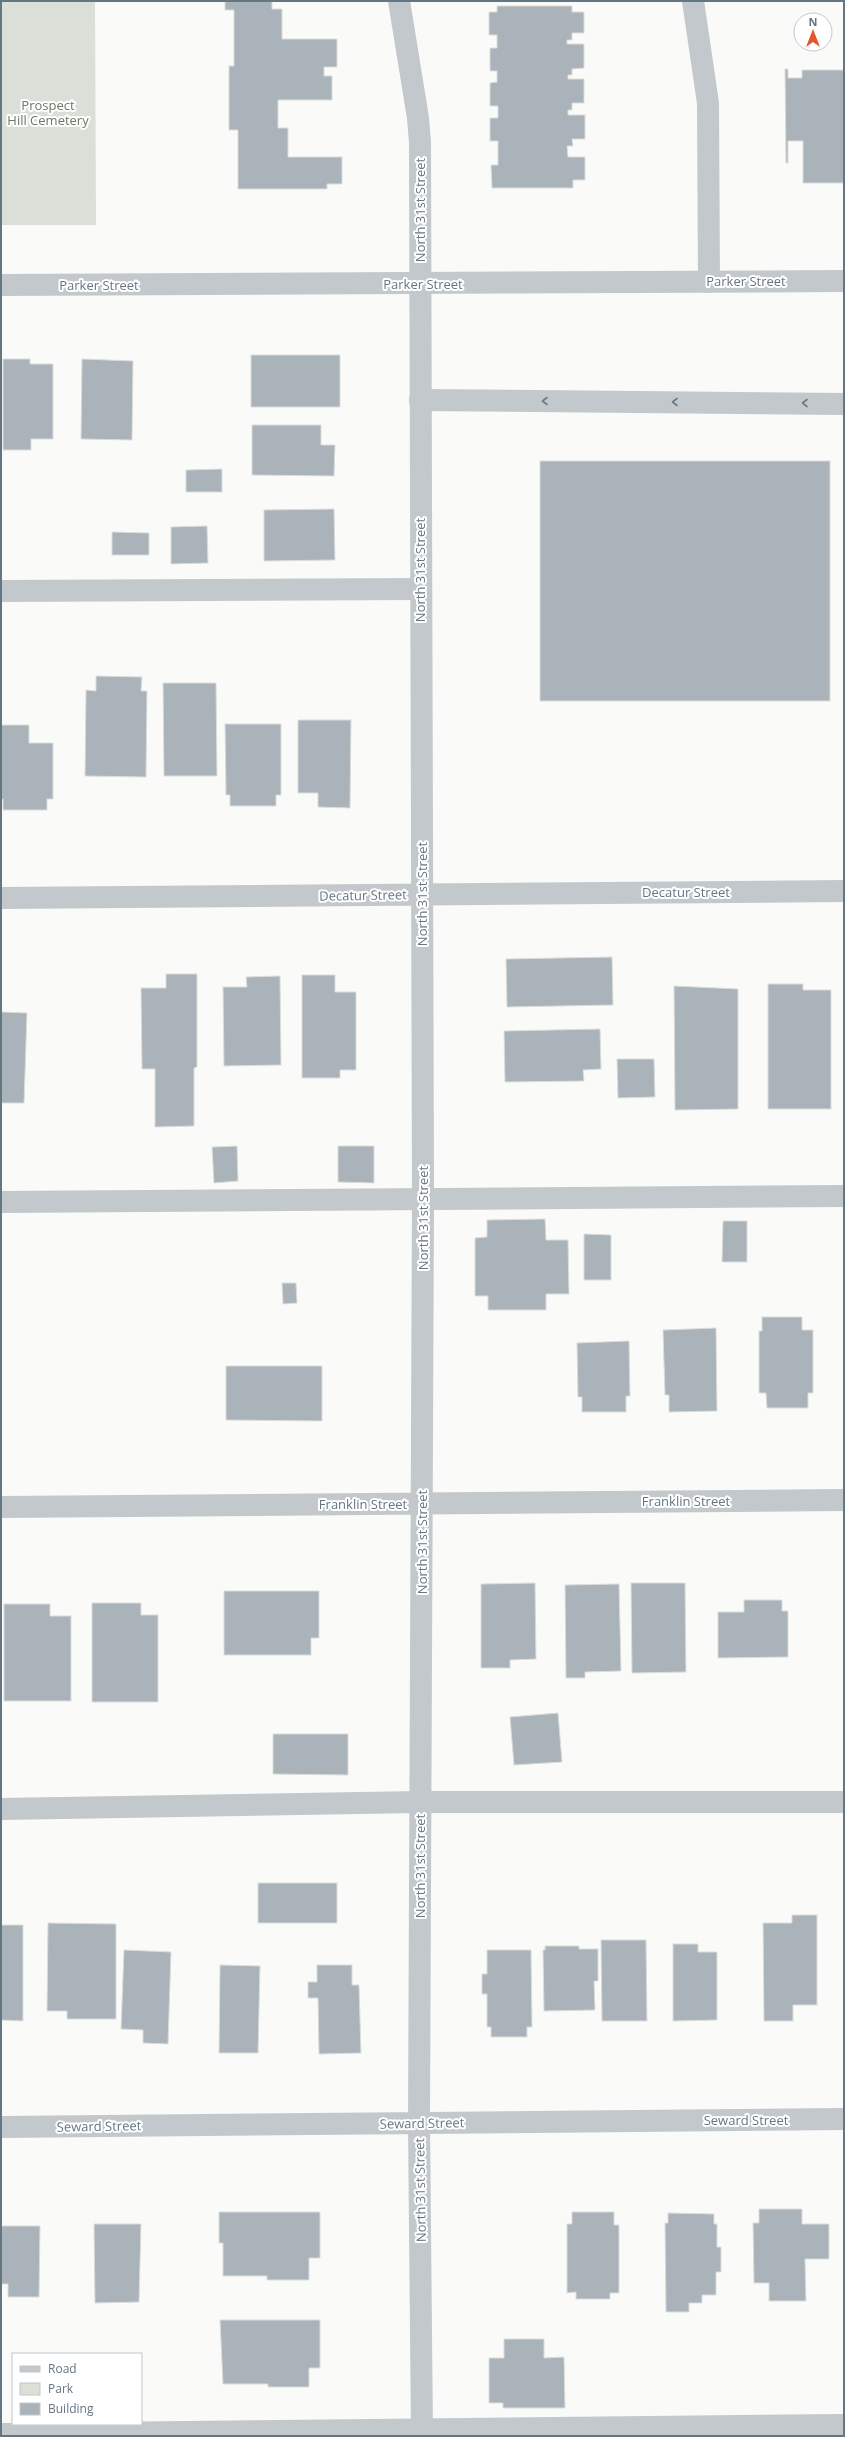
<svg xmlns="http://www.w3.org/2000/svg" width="845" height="2437" font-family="'Open Sans',sans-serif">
  <rect width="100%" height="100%" fill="#fafaf8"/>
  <path fill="#dadfd7" d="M 1,1 L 95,1 L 96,225 L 1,225 Z"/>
  <path fill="#aab3b9" stroke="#dcdcda" d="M 225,1 L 272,1 L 272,9 L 282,9 L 282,39 L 337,39 L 337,67 L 324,67 L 324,76 L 332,76 L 332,100 L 278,100 L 278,128 L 288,128 L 288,157 L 342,157 L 342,184 L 327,184 L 327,189 L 238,189 L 238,130 L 229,130 L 229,66 L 234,66 L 234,10 L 225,10 Z
    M 497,6 L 572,6 L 572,12 L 584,12 L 584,33 L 572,33 L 572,40 L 567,40 L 567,44 L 584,44 L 584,68 L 572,69 L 572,75 L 568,75 L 568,79 L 584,79 L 584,103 L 572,103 L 572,110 L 568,110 L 568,115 L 585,115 L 585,139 L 572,139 L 573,146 L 567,146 L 568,157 L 585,157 L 585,180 L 573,180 L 573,188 L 492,188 L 491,165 L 498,165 L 498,141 L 490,141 L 490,118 L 498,118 L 498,106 L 490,106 L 490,83 L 497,82 L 497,71 L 490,71 L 490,48 L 497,48 L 497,35 L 489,35 L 489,12 L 497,12 Z
    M 785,69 L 788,69 L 788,78 L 802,78 L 802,70 L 844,70 L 844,183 L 803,183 L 803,141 L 788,141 L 788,163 L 786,163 Z
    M 251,355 L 340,355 L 340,407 L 251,407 Z
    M 3,359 L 30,359 L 30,364 L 53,364 L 53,439 L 31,439 L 31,450 L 3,450 Z
    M 82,359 L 133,361 L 132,440 L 81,439 Z
    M 252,425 L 321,425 L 321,445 L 335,445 L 334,476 L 252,475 Z
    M 540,461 L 830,461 L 830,701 L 540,701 Z
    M 222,469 L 222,492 L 186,492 L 186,470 Z
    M 334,509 L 335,560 L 264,561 L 264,510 Z
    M 207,526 L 208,563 L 171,564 L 171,527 Z
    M 112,532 L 149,533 L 149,555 L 112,555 Z
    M 96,676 L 142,677 L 141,691 L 147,691 L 146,777 L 85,776 L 86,690 L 96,691 Z
    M 163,683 L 216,683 L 217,776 L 164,776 Z
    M 298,720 L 351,720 L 350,808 L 318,807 L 318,793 L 298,793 Z
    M 225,724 L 281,724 L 281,795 L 276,795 L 276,806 L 230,806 L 230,795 L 226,795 Z
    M 1,725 L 29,725 L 29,743 L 53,743 L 53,799 L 47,799 L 47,810 L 3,810 L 3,799 L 1,799 Z
    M 612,957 L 613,1005 L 507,1007 L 506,959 Z
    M 166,974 L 197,974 L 197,1067 L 194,1068 L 194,1126 L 155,1127 L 155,1069 L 142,1069 L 141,988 L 166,988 Z
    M 302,975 L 335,975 L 335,992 L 356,992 L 356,1070 L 340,1070 L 340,1078 L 302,1078 Z
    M 280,976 L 281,1065 L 224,1066 L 223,987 L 247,987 L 246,977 Z
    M 768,984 L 803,984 L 803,990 L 831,990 L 831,1109 L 768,1109 Z
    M 674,986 L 738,989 L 738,1109 L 675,1110 Z
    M 1,1012 L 27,1013 L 24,1103 L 1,1103 Z
    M 600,1029 L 601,1069 L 583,1070 L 584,1081 L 505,1082 L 504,1031 Z
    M 617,1059 L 654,1059 L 655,1097 L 618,1098 Z
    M 237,1146 L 238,1181 L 214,1183 L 212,1147 Z
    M 338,1146 L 374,1146 L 374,1183 L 338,1182 Z
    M 545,1219 L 546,1240 L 568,1240 L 569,1294 L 546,1294 L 546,1310 L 488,1310 L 488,1296 L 475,1296 L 475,1238 L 487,1237 L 487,1220 Z
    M 723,1221 L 747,1221 L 747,1262 L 722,1262 Z
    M 584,1234 L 611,1235 L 611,1280 L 584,1280 Z
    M 282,1283 L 296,1283 L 297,1303 L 283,1304 Z
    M 762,1317 L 802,1317 L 802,1330 L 813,1330 L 813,1393 L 808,1393 L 808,1408 L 767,1408 L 766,1393 L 759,1393 L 759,1331 L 762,1331 Z
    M 716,1328 L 717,1411 L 669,1412 L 669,1395 L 665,1395 L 663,1330 Z
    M 629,1341 L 630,1396 L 626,1396 L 626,1412 L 582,1412 L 582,1397 L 578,1397 L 577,1343 Z
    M 226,1366 L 322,1366 L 322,1421 L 226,1420 Z
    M 535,1583 L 536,1659 L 510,1660 L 510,1668 L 481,1668 L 481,1584 Z
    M 631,1583 L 685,1583 L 686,1672 L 632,1673 Z
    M 619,1584 L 621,1671 L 585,1672 L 585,1678 L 566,1678 L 565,1585 Z
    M 224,1591 L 319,1591 L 319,1638 L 311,1638 L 311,1655 L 224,1655 Z
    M 744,1600 L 782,1600 L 782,1611 L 788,1611 L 788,1657 L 718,1658 L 718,1612 L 744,1612 Z
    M 92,1603 L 141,1603 L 141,1615 L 158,1615 L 158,1702 L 92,1702 Z
    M 4,1604 L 50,1604 L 50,1616 L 71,1616 L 71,1701 L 4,1701 Z
    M 558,1713 L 562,1762 L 514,1765 L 510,1717 Z
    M 273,1734 L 348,1734 L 348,1775 L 273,1774 Z
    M 258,1883 L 337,1883 L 337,1923 L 258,1923 Z
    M 792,1915 L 817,1915 L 817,2005 L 793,2005 L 793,2021 L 764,2021 L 763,1923 L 792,1923 Z
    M 48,1923 L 116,1924 L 116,2019 L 67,2019 L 67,2011 L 47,2011 Z
    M 1,1925 L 23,1925 L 23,2021 L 1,2020 Z
    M 601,1940 L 646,1940 L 647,2021 L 602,2021 Z
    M 673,1944 L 698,1944 L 698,1952 L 717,1952 L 717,2020 L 673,2021 Z
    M 545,1946 L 579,1946 L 579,1949 L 598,1949 L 598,1981 L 594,1981 L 595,2010 L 544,2011 L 543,1950 L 545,1950 Z
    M 124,1950 L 171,1952 L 168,2044 L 143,2043 L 143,2030 L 121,2029 Z
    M 487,1950 L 531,1950 L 532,2027 L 527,2027 L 527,2037 L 491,2037 L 491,2027 L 487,2027 L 487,1994 L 482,1994 L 482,1974 L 487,1974 Z
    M 220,1965 L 260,1966 L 258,2053 L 219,2053 Z
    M 317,1965 L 352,1965 L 352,1985 L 359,1985 L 361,2053 L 319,2054 L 318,1998 L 308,1998 L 308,1982 L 317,1982 Z
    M 759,2209 L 802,2209 L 802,2224 L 829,2224 L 829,2259 L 805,2259 L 806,2301 L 769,2301 L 769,2283 L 754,2283 L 753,2223 L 759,2223 Z
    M 219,2212 L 320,2212 L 320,2258 L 309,2258 L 309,2280 L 267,2280 L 267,2276 L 223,2276 L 223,2243 L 219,2243 Z
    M 572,2212 L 614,2212 L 614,2225 L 619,2225 L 619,2293 L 610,2293 L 610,2299 L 576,2299 L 576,2292 L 567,2293 L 567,2224 L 572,2224 Z
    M 668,2213 L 714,2214 L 714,2224 L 717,2224 L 717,2247 L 721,2247 L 721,2272 L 716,2272 L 716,2295 L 702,2295 L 702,2303 L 689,2303 L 689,2312 L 666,2312 L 665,2223 L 668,2223 Z
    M 94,2224 L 141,2224 L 139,2302 L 95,2303 Z
    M 1,2226 L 40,2226 L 39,2297 L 8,2297 L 8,2284 L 1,2284 Z
    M 220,2320 L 320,2320 L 320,2368 L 309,2368 L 309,2387 L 268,2387 L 268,2384 L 223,2384 Z
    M 504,2339 L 544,2339 L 544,2358 L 564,2357 L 565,2408 L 503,2408 L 503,2403 L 489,2403 L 489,2358 L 504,2358 Z"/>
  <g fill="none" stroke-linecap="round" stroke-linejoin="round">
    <path stroke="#c3c8cc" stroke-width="22" d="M 420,400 L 844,404
      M 1,591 L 420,589
      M 1,1202 L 844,1196
      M 1,1809 L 420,1802 L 844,1802
      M 1,2434 L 844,2425"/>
    <path stroke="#c3c8cc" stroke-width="22" d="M 399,1 L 418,118 L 420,142 L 423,1198 L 419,2123 L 422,2436
      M 693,1 L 708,103 L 709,282
      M 1,898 L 844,891
      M 1,1507 L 844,1500
      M 1,2127 L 844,2119"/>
    <path stroke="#c3c8cc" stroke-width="22" d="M 1,285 L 844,281"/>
  </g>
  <defs><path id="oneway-chevron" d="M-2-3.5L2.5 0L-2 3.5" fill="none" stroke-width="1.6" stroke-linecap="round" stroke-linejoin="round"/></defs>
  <g stroke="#6a7a87">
    <use href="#oneway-chevron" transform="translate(545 401) rotate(-180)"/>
    <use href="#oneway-chevron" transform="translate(675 402) rotate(-180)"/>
    <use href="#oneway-chevron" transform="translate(805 403) rotate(-180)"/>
  </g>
  <g text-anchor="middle" stroke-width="4" stroke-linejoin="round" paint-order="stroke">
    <g font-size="13" fill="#687a64" stroke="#fff">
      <text x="48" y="110">Prospect<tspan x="48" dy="15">Hill Cemetery</tspan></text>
    </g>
    <g font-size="13" fill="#657683" stroke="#fff">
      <text transform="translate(420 210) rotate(-90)" y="5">North 31st Street</text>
      <text x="746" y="286">Parker Street</text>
      <text x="423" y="289">Parker Street</text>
      <text x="99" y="290">Parker Street</text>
      <text transform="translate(420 570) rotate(-90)" y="5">North 31st Street</text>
      <text x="686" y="897">Decatur Street</text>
      <text transform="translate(422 894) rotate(-90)" y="5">North 31st Street</text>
      <text transform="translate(363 895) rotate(-1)" y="5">Decatur Street</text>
      <text transform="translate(423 1218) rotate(-90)" y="5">North 31st Street</text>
      <text x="686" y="1506">Franklin Street</text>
      <text x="363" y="1509">Franklin Street</text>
      <text transform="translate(422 1542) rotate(-90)" y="5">North 31st Street</text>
      <text transform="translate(420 1866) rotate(-90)" y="5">North 31st Street</text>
      <text x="746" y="2125">Seward Street</text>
      <text transform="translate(422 2123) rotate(-1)" y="5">Seward Street</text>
      <text transform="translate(99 2126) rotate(-1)" y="5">Seward Street</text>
      <text transform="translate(420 2190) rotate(-91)" y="5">North 31st Street</text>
    </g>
  </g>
  <rect width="845" height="2437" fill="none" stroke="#657683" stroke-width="4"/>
  <rect x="12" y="2353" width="130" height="72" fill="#ffffff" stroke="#c1c8cd"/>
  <rect x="20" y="2366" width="20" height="6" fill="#c3c8cc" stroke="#c1c8cd"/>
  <text x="48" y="2373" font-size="12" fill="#657683">Road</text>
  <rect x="20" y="2383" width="20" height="12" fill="#dadfd7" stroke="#c1c8cd"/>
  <text x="48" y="2393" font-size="12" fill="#657683">Park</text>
  <rect x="20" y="2403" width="20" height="12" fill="#aab3b9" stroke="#c1c8cd"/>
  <text x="48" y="2413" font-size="12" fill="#657683">Building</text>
  <g transform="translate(813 32)"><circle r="19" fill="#ffffff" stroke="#c1c8cd"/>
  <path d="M0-3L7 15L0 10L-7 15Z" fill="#e4572e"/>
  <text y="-6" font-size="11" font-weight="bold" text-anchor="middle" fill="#657683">N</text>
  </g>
</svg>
